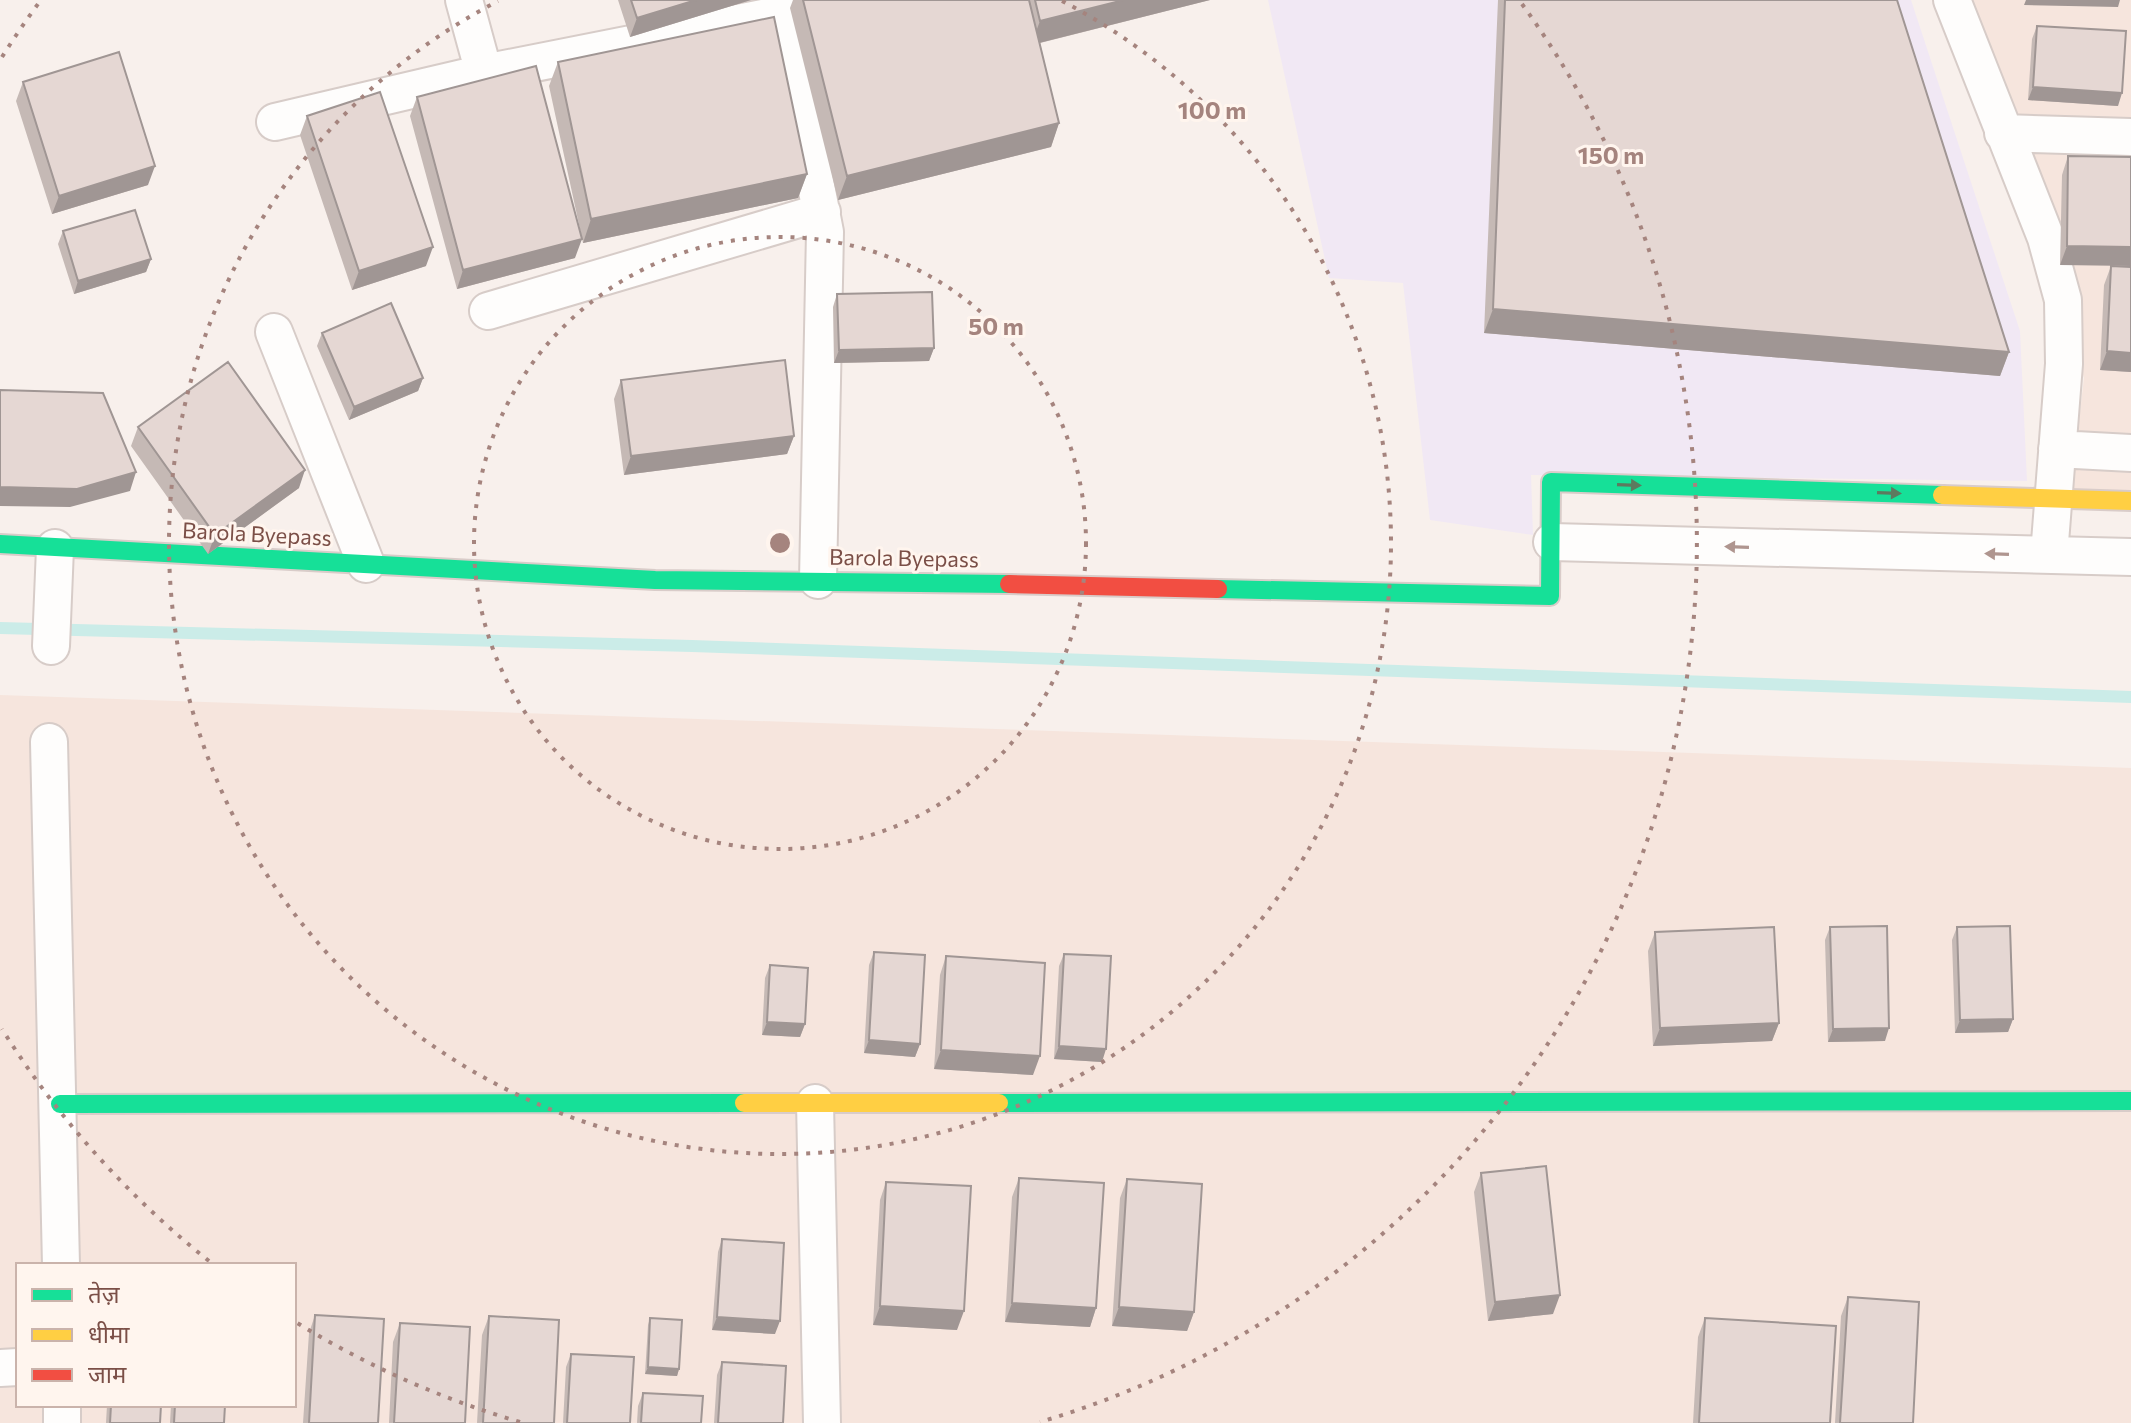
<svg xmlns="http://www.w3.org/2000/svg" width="2131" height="1423" font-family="Commissioner,'Noto Sans Devanagari',sans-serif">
  <rect width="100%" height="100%" fill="#f8f0ec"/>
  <path fill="#f6e5dd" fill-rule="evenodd" d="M 1968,0 L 2131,0 L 2131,492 L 2071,490 L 2084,378 Z
    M 0,695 L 2131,768 L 2131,1423 L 0,1423 ZM 18,1265 L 294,1265 L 294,1405 L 18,1405 Z"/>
  <path fill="#f1e8f4" d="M 1268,0 L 1911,0 L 2020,331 L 2027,481 L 1531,475 L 1533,535 L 1430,520 L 1403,283 L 1329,278 Z"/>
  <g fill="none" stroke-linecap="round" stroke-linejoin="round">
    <path stroke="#cbece8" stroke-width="12" d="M 0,628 L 692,646 L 2131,697"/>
    <g stroke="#d7ccc8" stroke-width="40">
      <path id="street" d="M 464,0 L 484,73
        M 780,0 L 825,232 L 818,580
        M 1952,0 L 2046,238 L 2063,300 L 2064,364 L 2049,555
        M 275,122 L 484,73 L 783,14
        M 2003,133 L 2131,137
        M 488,311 L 822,212
        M 274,332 L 366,564
        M 2057,449 L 2131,453
        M 1552,542 L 2131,557
        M 51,646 L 55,548
        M 49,742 L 61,1265
        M 815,1103 L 822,1423
        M 0,1368 L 18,1367
        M 62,1423 L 62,1405"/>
    </g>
    <g stroke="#d9ccc9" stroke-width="22">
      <path id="fast" d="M 0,544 L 655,580 L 1009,584
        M 1218,589 L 1550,596 L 1551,482 L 1942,495
        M 999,1103 L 2131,1101
        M 60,1104 L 744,1103"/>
    </g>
    <g stroke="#d9ccc9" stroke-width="22">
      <path id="slow" d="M 1942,495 L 2131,501
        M 744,1103 L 999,1103"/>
    </g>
    <g stroke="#d9ccc9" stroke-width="22">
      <path id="jam" d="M 1009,584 L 1218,589"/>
    </g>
    <use href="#street" stroke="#fefdfc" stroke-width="36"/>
    <use href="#fast" stroke="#16e098" stroke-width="18"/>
    <use href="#slow" stroke="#ffcf43" stroke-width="18"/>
    <use href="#jam" stroke="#f24e42" stroke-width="18"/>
  </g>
  <path fill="#c5b9b5" d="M 618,0 L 751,0 L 630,37 Z
    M 793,0 L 1210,0 L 1040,43 L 1059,123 L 1051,147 L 838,200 L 790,8 Z
    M 1498,0 L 1897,0 L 2009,352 L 2000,376 L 1484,333 Z
    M 2037,26 L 2118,106 L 2028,100 L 2032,39 Z
    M 558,62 L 807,174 L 798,198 L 583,243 L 549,86 Z
    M 23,82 L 148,185 L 52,214 L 16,101 Z
    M 417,97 L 575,258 L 457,289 L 410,116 Z
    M 307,116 L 426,266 L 352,290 L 300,135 Z
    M 2068,156 L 2131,157 L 2060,265 L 2062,175 Z
    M 63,231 L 151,259 L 146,272 L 74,294 L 58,244 Z
    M 2111,266 L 2131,372 L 2100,370 L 2104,285 Z
    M 837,294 L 934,348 L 929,361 L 834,363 L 833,307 Z
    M 322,333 L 423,378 L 418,391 L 349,420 L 317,346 Z
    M 621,380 L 794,436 L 787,454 L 624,475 L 614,399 Z
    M 138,427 L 299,488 L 208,554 L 131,446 Z
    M 1830,927 L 1885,1041 L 1828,1042 L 1825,940 Z
    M 1957,927 L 2013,1019 L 2008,1032 L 1955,1033 L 1952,940 Z
    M 1655,932 L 1779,1023 L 1772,1041 L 1653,1046 L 1648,951 Z
    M 874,952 L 920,1044 L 915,1057 L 864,1053 L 869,965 Z
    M 1064,954 L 1102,1062 L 1054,1059 L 1059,966 Z
    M 946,956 L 1033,1075 L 934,1069 L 940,975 Z
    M 770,965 L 805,1024 L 800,1037 L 762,1035 L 765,978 Z
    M 1481,1173 L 1553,1314 L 1488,1321 L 1474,1192 Z
    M 1019,1178 L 1096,1308 L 1090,1327 L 1005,1322 L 1012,1197 Z
    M 1127,1179 L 1194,1312 L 1187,1331 L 1112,1326 L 1120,1198 Z
    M 886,1182 L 957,1330 L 873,1325 L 880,1200 Z
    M 722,1239 L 775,1334 L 712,1330 L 718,1252 Z
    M 1848,1297 L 1913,1423 L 1835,1423 L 1841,1316 Z
    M 315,1315 L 378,1423 L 303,1423 L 309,1333 Z
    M 489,1316 L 554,1423 L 477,1423 L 482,1335 Z
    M 650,1318 L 679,1369 L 677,1376 L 645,1374 L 648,1325 Z
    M 1705,1318 L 1830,1423 L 1693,1423 L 1698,1337 Z
    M 400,1323 L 465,1423 L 389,1423 L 393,1342 Z
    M 571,1354 L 630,1423 L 563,1423 L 566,1367 Z
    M 722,1362 L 783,1423 L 714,1423 L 717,1375 Z
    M 643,1393 L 701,1423 L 637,1423 L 638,1406 Z
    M 107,1405 L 161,1405 L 160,1423 L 106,1423 Z
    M 171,1405 L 225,1405 L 224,1423 L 170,1423 Z"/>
  <path fill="#a09694" d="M 696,0 L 751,0 L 630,37 L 637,18 Z
    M 1124,0 L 1210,0 L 1031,45 L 1040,21 Z
    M 2026,0 L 2120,0 L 2118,7 L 2024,5 Z
    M 2033,87 L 2122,93 L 2118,106 L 2028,100 Z
    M 1059,123 L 1051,147 L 838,200 L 847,176 Z
    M 155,166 L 148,185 L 52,214 L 59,196 Z
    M 807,174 L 798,198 L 583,243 L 591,219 Z
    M 582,239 L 575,258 L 457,289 L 463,270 Z
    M 2067,246 L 2131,247 L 2131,266 L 2060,265 Z
    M 433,247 L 426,266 L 352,290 L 359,271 Z
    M 151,259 L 146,272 L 74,294 L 78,281 Z
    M 1493,309 L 2009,352 L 2000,376 L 1484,333 Z
    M 934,348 L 929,361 L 834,363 L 839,350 Z
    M 2107,351 L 2131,353 L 2131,372 L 2100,370 Z
    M 423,378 L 418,391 L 349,420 L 354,407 Z
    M 794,436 L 787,454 L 624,475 L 631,456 Z
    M 305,470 L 299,488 L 208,554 L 215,535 Z
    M 136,472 L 130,491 L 70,507 L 0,506 L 0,487 Z
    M 2013,1019 L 2008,1032 L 1955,1033 L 1960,1020 Z
    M 767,1022 L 805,1024 L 800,1037 L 762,1035 Z
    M 1779,1023 L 1772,1041 L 1653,1046 L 1660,1028 Z
    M 1889,1028 L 1885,1041 L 1828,1042 L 1833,1029 Z
    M 869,1040 L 920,1044 L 915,1057 L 864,1053 Z
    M 1059,1046 L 1106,1049 L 1102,1062 L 1054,1059 Z
    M 941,1050 L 1040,1056 L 1033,1075 L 934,1069 Z
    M 1560,1295 L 1553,1314 L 1488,1321 L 1495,1302 Z
    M 1012,1303 L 1096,1308 L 1090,1327 L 1005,1322 Z
    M 880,1306 L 964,1311 L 957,1330 L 873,1325 Z
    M 1119,1307 L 1194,1312 L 1187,1331 L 1112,1326 Z
    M 717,1317 L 780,1321 L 775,1334 L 712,1330 Z
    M 648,1367 L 679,1369 L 677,1376 L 645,1374 Z"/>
  <path fill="#e5d7d3" stroke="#a09694" stroke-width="2" d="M 631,0 L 696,0 L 637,18 Z
    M 803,0 L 1029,0 L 1059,123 L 847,176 Z
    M 1035,0 L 1124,0 L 1040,21 Z
    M 1505,0 L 1897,0 L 2009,352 L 1493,309 Z
    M 774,17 L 807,174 L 591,219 L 558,62 Z
    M 2037,26 L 2126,31 L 2122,93 L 2033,87 Z
    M 119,52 L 155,166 L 59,196 L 23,82 Z
    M 536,66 L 582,239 L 463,270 L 417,97 Z
    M 380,92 L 433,247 L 359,271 L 307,116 Z
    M 2068,156 L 2131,157 L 2131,247 L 2067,246 Z
    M 135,210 L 151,259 L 78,281 L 63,231 Z
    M 2111,266 L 2131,267 L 2131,353 L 2107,351 Z
    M 932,292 L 934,348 L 839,350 L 837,294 Z
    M 391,303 L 423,378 L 354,407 L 322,333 Z
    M 785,360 L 794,436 L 631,456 L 621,380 Z
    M 228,362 L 305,470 L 215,535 L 138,427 Z
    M 0,390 L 103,393 L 136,472 L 77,489 L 0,487 Z
    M 1887,926 L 1889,1028 L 1833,1029 L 1830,927 Z
    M 2010,926 L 2013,1019 L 1960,1020 L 1957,927 Z
    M 1774,927 L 1779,1023 L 1660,1028 L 1655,932 Z
    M 874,952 L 925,955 L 920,1044 L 869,1040 Z
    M 1064,954 L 1111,956 L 1106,1049 L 1059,1046 Z
    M 946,956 L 1045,963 L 1040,1056 L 941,1050 Z
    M 770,965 L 808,968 L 805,1024 L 767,1022 Z
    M 1546,1166 L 1560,1295 L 1495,1302 L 1481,1173 Z
    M 1019,1178 L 1104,1183 L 1096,1308 L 1012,1303 Z
    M 1127,1179 L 1202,1184 L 1194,1312 L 1119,1307 Z
    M 886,1182 L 971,1186 L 964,1311 L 880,1306 Z
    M 722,1239 L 784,1243 L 780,1321 L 717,1317 Z
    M 1848,1297 L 1919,1302 L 1913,1423 L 1840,1423 Z
    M 315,1315 L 384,1319 L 378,1423 L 309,1423 Z
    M 489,1316 L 559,1320 L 554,1423 L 483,1423 Z
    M 650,1318 L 682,1320 L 679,1369 L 648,1367 Z
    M 1705,1318 L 1836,1326 L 1830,1423 L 1699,1423 Z
    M 400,1323 L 470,1327 L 465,1423 L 394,1423 Z
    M 571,1354 L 634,1357 L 630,1423 L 567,1423 Z
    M 722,1362 L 786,1366 L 783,1423 L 718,1423 Z
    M 643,1393 L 703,1396 L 701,1423 L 641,1423 Z
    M 111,1405 L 161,1405 L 160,1423 L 110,1423 Z
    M 175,1405 L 225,1405 L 224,1423 L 174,1423 Z"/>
  <defs><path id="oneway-solid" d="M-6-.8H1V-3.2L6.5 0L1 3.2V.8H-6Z" transform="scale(2)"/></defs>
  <g fill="#5d7a5f">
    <use href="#oneway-solid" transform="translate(1629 485) rotate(2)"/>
    <use href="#oneway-solid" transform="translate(1889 493) rotate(2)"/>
  </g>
  <g fill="#af958f">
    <use href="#oneway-solid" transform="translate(1737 547) rotate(-178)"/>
    <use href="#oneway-solid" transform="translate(1997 554) rotate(-178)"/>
  </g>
  <g fill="none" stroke="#a5847e" stroke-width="4" stroke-dasharray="4 8">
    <circle cx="780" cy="543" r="306"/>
    <path d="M1062 1A611 611 0 1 1 498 1"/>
    <path d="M520 1422A917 917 0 0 1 294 1321M209 1261A917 917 0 0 1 2 1029M2 57A917 917 0 0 1 38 4M1522 4A917 917 0 0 1 1040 1422"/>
  </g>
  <g text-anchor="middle" stroke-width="6" stroke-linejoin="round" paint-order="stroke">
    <g font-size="22" fill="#7b4f47" stroke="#fff5ee">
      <text transform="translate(257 534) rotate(3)" y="8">Barola Byepass</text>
      <text transform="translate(904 558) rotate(1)" y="8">Barola Byepass</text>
    </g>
  </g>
  <circle cx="780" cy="543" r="12" fill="#a5847e" stroke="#fff5ee" stroke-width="4"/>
  <g font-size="24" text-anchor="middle" font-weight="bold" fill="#a5847e" stroke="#fff5ee" stroke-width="6" stroke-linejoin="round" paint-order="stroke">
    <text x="1212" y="119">100 m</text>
    <text x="1611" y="164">150 m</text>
    <text x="996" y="335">50 m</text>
  </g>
  <rect x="16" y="1263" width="280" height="144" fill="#fff5ee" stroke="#cab3ab" stroke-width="2"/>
  <rect x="32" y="1289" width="40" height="12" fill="#16e098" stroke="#cab3ab" stroke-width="2"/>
  <text x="88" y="1303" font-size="24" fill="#7b4f47">तेज़</text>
  <rect x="32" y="1329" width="40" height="12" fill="#ffcf43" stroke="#cab3ab" stroke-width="2"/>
  <text x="88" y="1343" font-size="24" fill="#7b4f47">धीमा</text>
  <rect x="32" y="1369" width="40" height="12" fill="#f24e42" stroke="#cab3ab" stroke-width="2"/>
  <text x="88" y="1383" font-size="24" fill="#7b4f47">जाम</text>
</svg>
